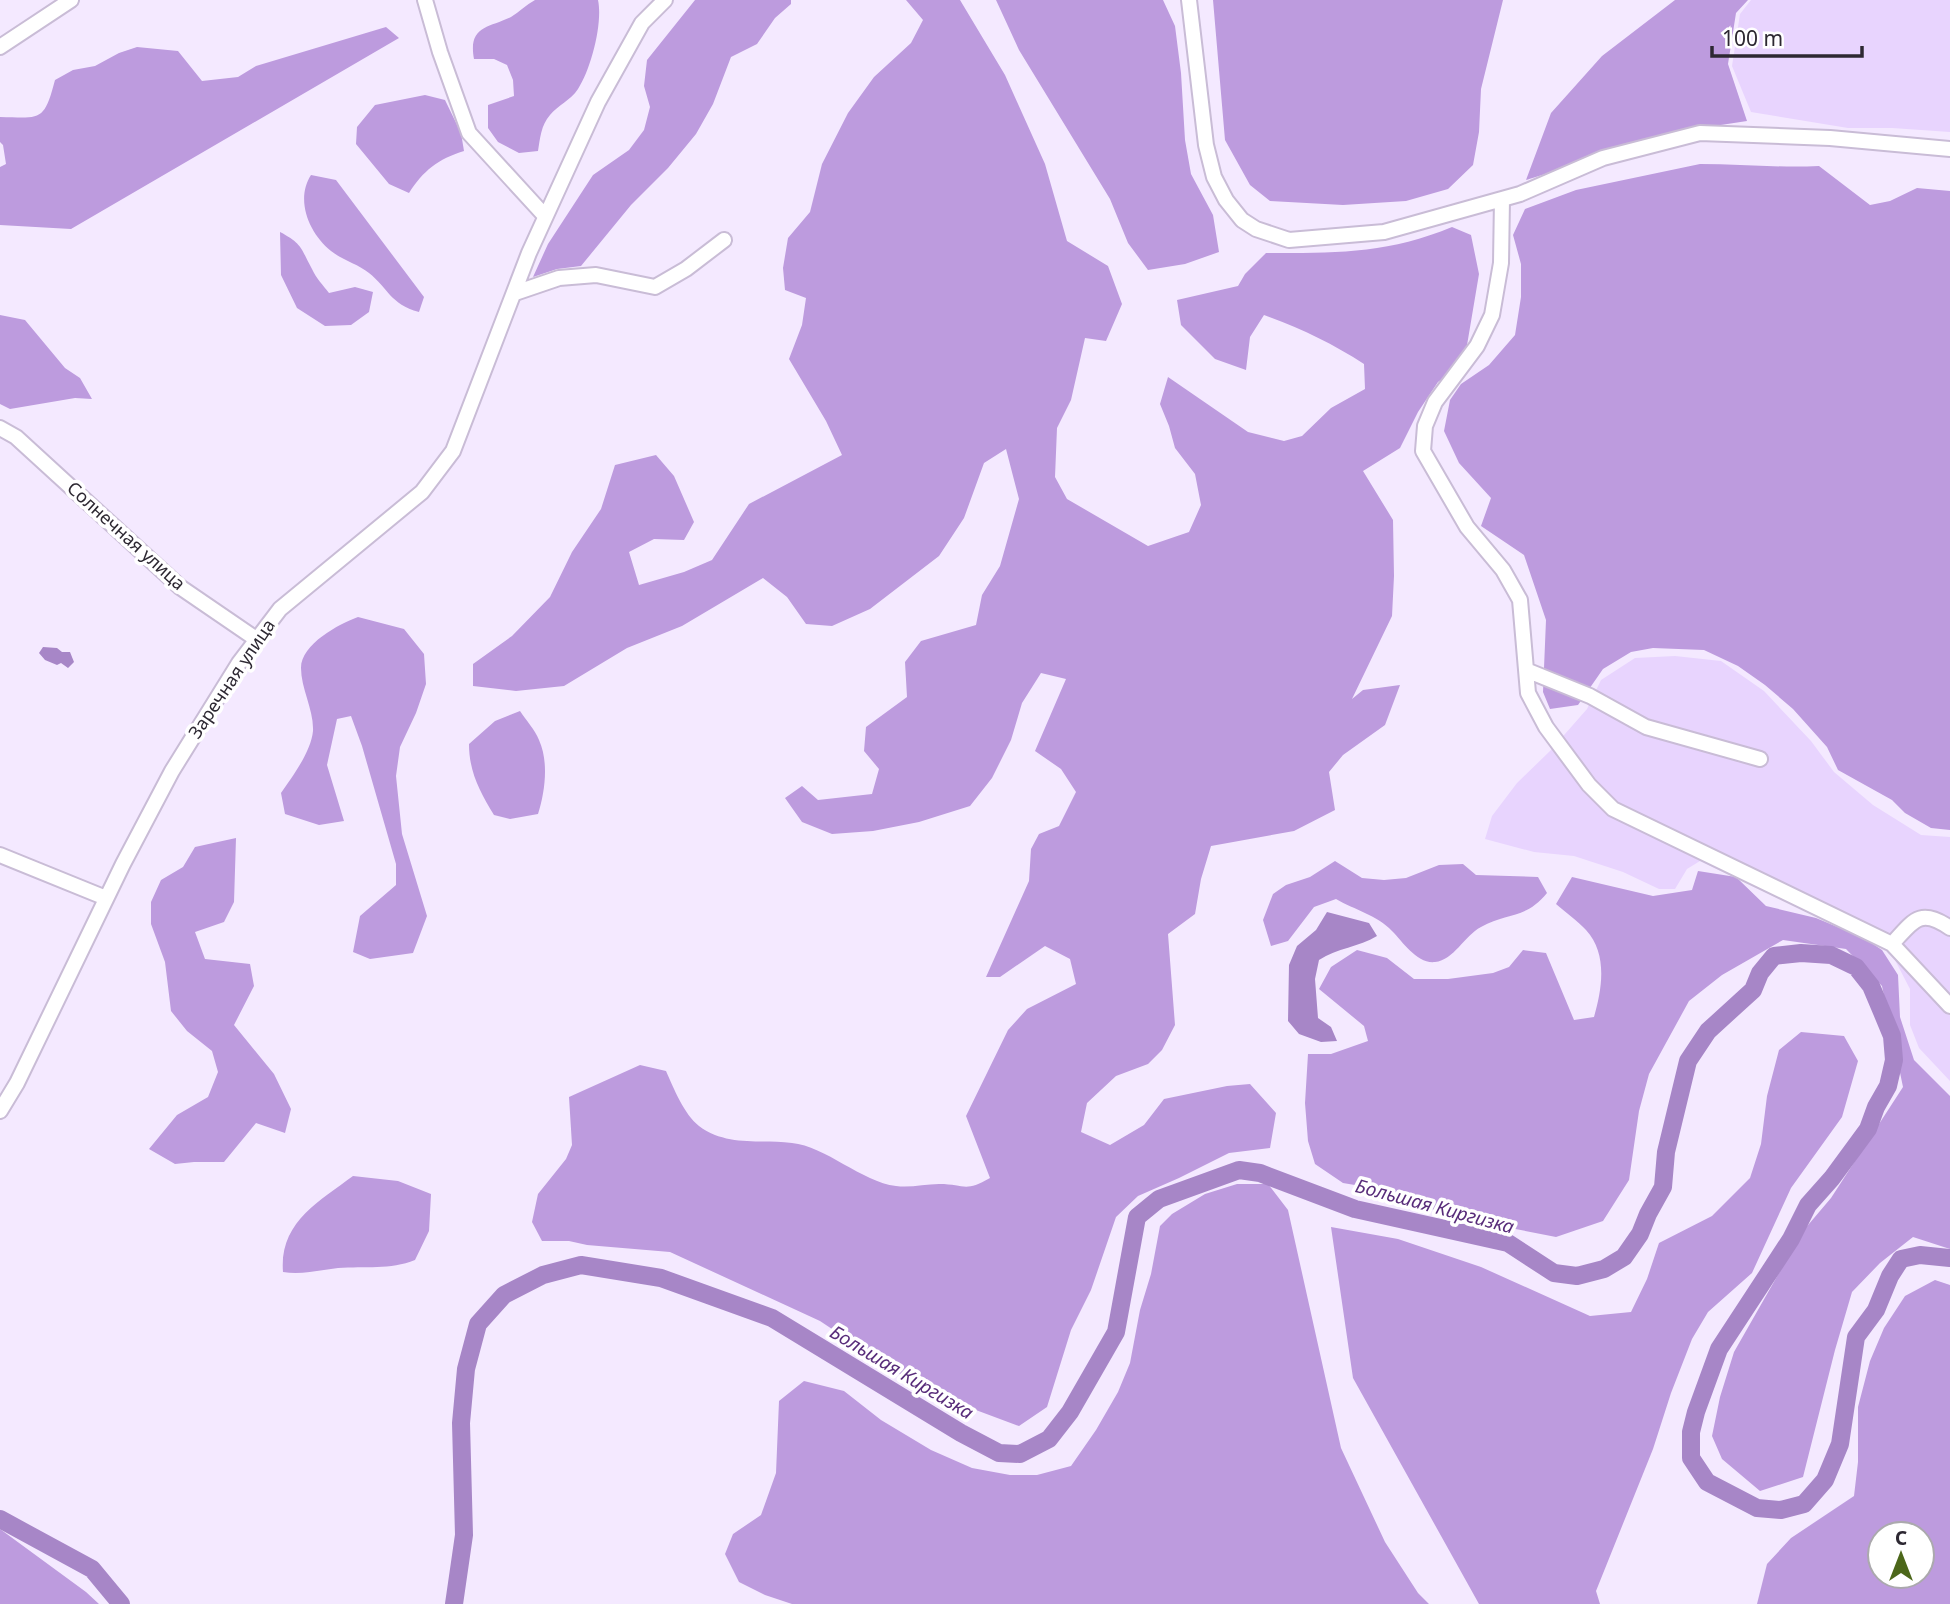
<svg xmlns="http://www.w3.org/2000/svg" width="1950" height="1604" font-family="'Noto Sans',sans-serif">
  <rect width="100%" height="100%" fill="#f4e9ff"/>
  <path fill="#e8d4fe" d="M 1751,0 L 1950,0 L 1950,132 L 1892,128 L 1848,128 L 1751,112 L 1732,66 L 1740,14 Z
    M 1675,656 L 1721,661 L 1764,691 L 1811,741 L 1834,772 L 1873,805 L 1921,835 L 1950,837 L 1950,1081 L 1919,1048 L 1910,1025 L 1910,989 L 1884,939 L 1786,902 L 1700,861 L 1687,869 L 1675,889 L 1659,889 L 1623,872 L 1574,856 L 1534,852 L 1485,839 L 1492,816 L 1517,783 L 1550,751 L 1587,709 L 1601,680 L 1635,658 Z"/>
  <path fill="#bd9bde" fill-rule="evenodd" d="M 535,0 L 598,0 C 603,23 591,69 578,89 C 570,101 558,105 550,115 C 541,125 540,139 538,151 L 519,153 L 498,142 L 488,128 L 488,105 L 514,96 L 513,80 L 507,65 L 494,59 L 474,59 C 468,26 488,28 511,17 C 519,12 526,5 535,0 Z
    M 695,0 L 791,0 L 791,4 L 775,18 L 757,44 L 731,57 L 713,104 L 696,134 L 668,168 L 631,205 L 581,266 L 557,269 L 533,277 L 548,244 L 593,175 L 629,150 L 644,130 L 650,107 L 644,86 L 647,60 Z
    M 906,0 L 960,0 L 1005,75 L 1045,164 L 1067,241 L 1108,266 L 1122,304 L 1106,341 L 1085,338 L 1071,400 L 1057,428 L 1055,477 L 1067,499 L 1148,546 L 1189,532 L 1201,505 L 1195,474 L 1175,448 L 1169,426 L 1160,404 L 1168,377 L 1248,432 L 1284,441 L 1302,436 L 1331,408 L 1365,389 L 1364,364 C 1332,343 1300,328 1264,315 L 1250,337 L 1246,370 L 1215,359 L 1181,325 L 1177,300 L 1238,286 L 1245,274 L 1266,253 C 1335,253 1387,254 1452,227 L 1471,235 L 1479,274 L 1464,363 L 1438,382 L 1418,412 L 1400,448 L 1363,471 L 1393,520 L 1394,576 L 1392,616 L 1352,699 L 1363,690 L 1400,685 L 1385,725 L 1343,755 L 1329,772 L 1335,810 L 1294,831 L 1211,846 L 1201,879 L 1195,914 L 1168,934 L 1175,1025 L 1162,1050 L 1148,1064 L 1116,1076 L 1087,1103 L 1081,1132 L 1110,1145 L 1144,1125 L 1164,1099 L 1227,1086 L 1250,1084 L 1276,1113 L 1270,1148 L 1229,1153 L 1179,1178 L 1138,1196 L 1116,1217 L 1091,1290 L 1071,1330 L 1047,1407 L 1019,1426 L 925,1391 L 820,1321 L 670,1252 L 587,1245 L 569,1241 L 542,1241 L 532,1222 L 538,1194 L 566,1159 L 572,1145 L 569,1097 L 640,1065 L 666,1071 C 674,1089 684,1114 699,1126 C 727,1147 760,1139 792,1143 C 825,1146 862,1182 896,1186 C 910,1188 925,1184 939,1184 C 965,1184 964,1193 990,1178 L 966,1116 L 1008,1030 L 1027,1009 L 1076,984 L 1070,959 L 1045,946 L 1000,977 L 986,977 L 1029,881 L 1031,849 L 1039,834 L 1059,826 L 1076,792 L 1061,769 L 1035,751 L 1066,679 L 1041,673 L 1022,703 L 1011,740 L 992,778 L 970,806 L 919,822 L 873,831 L 832,834 L 802,822 L 785,798 L 802,786 L 818,800 L 872,794 L 879,769 L 864,751 L 866,727 L 907,697 L 905,662 L 921,641 L 976,625 L 982,595 L 1000,566 L 1019,499 L 1006,449 L 984,463 L 964,518 L 939,556 L 870,609 L 832,626 L 806,624 L 787,597 L 763,578 L 682,626 L 627,648 L 564,686 L 516,691 L 473,686 L 473,664 L 512,636 L 550,597 L 572,552 L 601,509 L 615,465 L 656,455 L 674,476 L 694,522 L 684,540 L 654,539 L 629,552 L 639,585 L 684,572 L 712,560 L 749,504 L 842,455 L 826,421 L 789,359 L 802,325 L 806,298 L 785,290 L 783,268 L 788,238 L 810,212 L 822,164 L 848,113 L 874,77 L 911,43 L 923,20 Z
    M 996,0 L 1163,0 L 1175,26 L 1181,73 L 1185,140 L 1191,174 L 1213,215 L 1219,252 L 1185,264 L 1148,270 L 1128,243 L 1110,199 L 1019,50 Z
    M 1213,0 L 1503,0 L 1481,89 L 1479,132 L 1473,165 L 1448,189 L 1406,201 L 1343,205 L 1270,201 L 1250,185 L 1225,140 Z
    M 1675,0 L 1748,0 L 1736,13 L 1728,64 L 1747,121 L 1688,130 L 1526,180 L 1551,113 L 1602,56 Z
    M 386,27 L 399,38 L 71,229 L 0,225 L 0,167 L 6,164 L 3,145 L 0,142 L 0,117 C 41,118 44,122 55,80 L 73,70 L 95,66 L 119,53 L 137,47 L 178,51 L 202,81 L 238,77 L 256,66 Z
    M 425,95 L 445,100 L 461,133 L 464,151 C 438,159 423,171 409,193 L 389,184 L 356,144 L 357,127 L 375,105 Z
    M 1700,164 C 1740,164 1779,168 1819,166 L 1870,205 L 1890,201 L 1917,188 L 1950,191 L 1950,830 L 1931,828 L 1905,813 L 1892,800 L 1838,770 L 1827,747 L 1793,709 L 1765,685 L 1738,666 L 1704,650 L 1653,648 L 1631,652 L 1603,669 L 1578,705 L 1550,709 L 1543,692 L 1546,620 L 1524,555 L 1481,526 L 1491,498 L 1459,463 L 1444,431 L 1450,400 L 1461,384 L 1489,365 L 1515,335 L 1521,297 L 1521,264 L 1513,235 L 1525,209 L 1576,190 Z
    M 311,175 L 336,180 L 424,297 L 419,312 C 390,304 388,288 369,273 C 358,264 342,260 331,251 C 309,233 295,200 311,175 Z
    M 280,232 C 303,244 301,249 312,269 C 316,278 323,285 329,293 L 355,287 L 373,292 L 369,312 L 351,325 L 325,326 L 297,308 L 281,275 Z
    M 0,315 L 25,320 L 65,368 L 80,378 L 92,399 L 75,398 L 10,409 L 0,404 Z
    M 358,617 L 404,629 L 424,654 L 426,684 L 416,713 L 400,747 L 396,776 L 402,834 L 427,916 L 413,953 L 370,959 L 353,952 L 360,916 L 396,885 L 396,864 L 362,746 L 351,716 L 337,719 L 327,765 L 344,821 L 319,825 L 285,814 L 281,793 C 292,777 311,752 313,731 C 314,710 301,689 301,668 C 301,644 339,624 358,617 Z
    M 520,711 C 526,720 535,730 539,740 C 549,762 545,792 538,814 L 510,819 L 494,815 C 480,792 469,772 469,744 L 495,721 Z
    M 236,838 L 234,902 L 224,922 L 195,932 L 205,959 L 250,964 L 254,986 L 234,1025 L 274,1074 L 291,1109 L 285,1133 L 256,1123 L 224,1162 L 194,1162 L 175,1164 L 149,1149 L 177,1115 L 208,1097 L 218,1072 L 212,1051 L 187,1031 L 171,1011 L 165,962 L 151,924 L 151,902 L 161,880 L 183,867 L 195,847 Z
    M 1335,861 L 1362,878 L 1384,880 L 1406,878 L 1439,865 L 1463,864 L 1476,875 L 1538,877 L 1547,893 C 1525,920 1507,912 1481,927 C 1464,936 1454,960 1435,962 C 1417,964 1403,942 1392,931 C 1377,915 1355,910 1336,899 L 1314,907 L 1288,941 L 1271,946 L 1263,920 L 1273,894 L 1286,885 L 1310,877 Z
    M 1698,871 L 1736,877 L 1766,906 L 1816,918 L 1864,938 L 1882,950 L 1898,975 L 1900,1017 L 1914,1060 L 1950,1096 L 1950,1249 L 1913,1237 L 1880,1263 L 1852,1292 L 1835,1350 L 1803,1477 L 1760,1491 L 1722,1459 L 1712,1436 L 1720,1397 L 1734,1352 L 1803,1231 L 1831,1198 L 1903,1087 L 1882,986 L 1846,949 L 1783,940 L 1722,975 L 1689,1001 L 1649,1074 L 1639,1111 L 1629,1180 L 1603,1221 L 1556,1237 L 1505,1227 L 1457,1221 L 1396,1192 L 1343,1183 L 1315,1164 L 1308,1141 L 1305,1103 L 1308,1054 L 1331,1054 L 1368,1041 L 1364,1026 L 1319,989 L 1331,967 L 1357,950 L 1387,958 L 1414,979 L 1448,979 L 1493,973 L 1509,967 L 1523,950 L 1546,953 L 1574,1020 L 1594,1017 C 1602,989 1608,954 1586,930 C 1578,921 1566,913 1556,904 L 1572,877 L 1653,896 L 1692,890 Z
    M 1801,1032 L 1844,1036 L 1858,1061 L 1842,1117 L 1791,1188 L 1752,1273 L 1708,1312 L 1692,1339 L 1671,1393 L 1653,1449 L 1596,1591 L 1600,1604 L 1479,1604 L 1353,1378 L 1331,1227 L 1398,1239 L 1481,1267 L 1590,1316 L 1631,1312 L 1647,1279 L 1659,1243 L 1712,1216 L 1750,1178 L 1761,1144 L 1767,1096 L 1779,1050 Z
    M 353,1176 L 398,1181 L 431,1194 L 429,1231 L 415,1260 C 390,1270 365,1266 338,1268 C 320,1270 302,1275 283,1272 C 279,1223 318,1202 353,1176 Z
    M 1237,1184 L 1268,1184 L 1288,1210 L 1341,1448 L 1385,1542 L 1418,1593 L 1429,1604 L 792,1604 L 765,1595 L 739,1582 L 725,1554 L 733,1534 L 761,1515 L 776,1473 L 779,1401 L 804,1381 L 844,1391 L 881,1420 L 931,1450 L 972,1468 L 1010,1475 L 1037,1475 L 1071,1466 L 1096,1430 L 1118,1392 L 1130,1363 L 1140,1310 L 1151,1274 L 1160,1226 L 1172,1214 L 1205,1194 Z
    M 1935,1280 L 1950,1285 L 1950,1604 L 1757,1604 L 1767,1564 L 1791,1538 L 1854,1496 L 1858,1462 L 1858,1407 L 1870,1361 L 1884,1328 L 1905,1296 ZM 1922,1534 L 1922,1576 L 1880,1576 L 1880,1534 Z
    M 0,1529 L 86,1592 L 99,1604 L 0,1604 Z"/>
  <path fill="#a786c7" d="M 43,647 L 57,648 L 62,652 L 70,652 L 74,662 L 68,668 L 61,663 L 57,665 L 45,660 L 39,653 Z
    M 1327,912 L 1369,923 L 1377,936 C 1359,947 1337,948 1319,960 L 1315,979 L 1318,1018 L 1331,1027 L 1337,1041 L 1321,1042 L 1299,1034 L 1288,1021 L 1289,965 L 1297,946 L 1316,930 Z"/>
  <g fill="none" stroke-linecap="round" stroke-linejoin="round">
    <path stroke="#a786c7" stroke-width="18" d="M 0,1519 L 92,1569 L 121,1604
      M 454,1604 L 464,1535 L 461,1423 L 466,1369 L 478,1324 L 504,1295 L 543,1275 L 581,1265 L 661,1278 L 772,1318 L 961,1433 L 999,1453 L 1020,1454 L 1049,1439 L 1070,1412 L 1116,1332 L 1137,1217 L 1159,1199 L 1239,1170 L 1260,1173 L 1355,1209 L 1508,1243 L 1554,1273 L 1577,1276 L 1604,1269 L 1624,1257 L 1640,1234 L 1648,1214 L 1663,1187 L 1666,1152 L 1688,1061 L 1708,1031 L 1753,990 L 1760,973 L 1774,956 L 1801,953 L 1831,955 L 1856,967 L 1871,986 L 1882,1012 L 1892,1036 L 1894,1060 L 1888,1086 L 1876,1107 L 1868,1129 L 1832,1178 L 1808,1205 L 1791,1239 L 1719,1349 L 1696,1412 L 1691,1432 L 1691,1458 L 1707,1482 L 1757,1508 L 1781,1510 L 1804,1504 L 1825,1480 L 1840,1444 L 1856,1337 L 1876,1310 L 1890,1276 L 1901,1259 L 1920,1255 L 1950,1258"/>
    <g stroke="#c9bcd6" stroke-width="18">
      <path id="minor" d="M 425,0 L 440,52 L 469,133 L 545,216
        M 1189,0 L 1206,145 L 1214,177 L 1226,200 L 1242,220 L 1256,229 L 1289,240 L 1384,232 L 1520,194 L 1603,158 L 1700,133 L 1830,138 L 1950,149
        M 0,47 L 71,0
        M 1502,199 L 1501,263 L 1492,315 L 1477,346 L 1435,402 L 1425,426 L 1423,451 L 1467,527 L 1503,570 L 1520,600 L 1528,693 L 1546,727 L 1589,785 L 1613,809 L 1892,944 L 1950,1006
        M 515,293 L 559,278 L 596,275 L 655,287 L 686,269 L 724,240
        M 0,428 L 16,437 L 180,587 L 256,639
        M 1526,670 L 1590,696 L 1646,727 L 1760,759
        M 0,855 L 106,898
        M 1892,944 C 1913,921 1920,907 1950,928
        M 0,1111 L 17,1083 L 123,864 L 172,771 L 239,663 L 280,609 L 422,492 L 453,451 L 529,253 L 598,102 L 642,23 L 665,0"/>
    </g>
    <use href="#minor" stroke="#fff" stroke-width="14"/>
  </g>
  <g text-anchor="middle" stroke-width="7" stroke-linejoin="round" paint-order="stroke">
    <g font-size="18" fill="#2d2832" stroke="#fff">
      <text transform="translate(126 536) rotate(42)" y="6">Солнечная улица</text>
      <text transform="translate(232 679) rotate(-56)" y="6">Заречная улица</text>
    </g>
    <g font-size="19" font-style="italic" fill="#582c7a" stroke="#fff">
      <text transform="translate(1435 1206) rotate(15)" y="7">Большая Киргизка</text>
      <text transform="translate(902 1372) rotate(31)" y="7">Большая Киргизка</text>
    </g>
  </g>
  <g transform="translate(1901 1555)"><circle r="33" fill="#ffffff" stroke="#aba9ad" stroke-width="2"/>
  <path d="M0-5L12 26L0 18L-12 26Z" fill="#4c671a"/>
  <text y="-10" font-size="19" font-weight="bold" text-anchor="middle" fill="#2d2832">С</text>
  </g>
  <path d="M1712 46v10h150v-10" fill="none" stroke="#2d2832" stroke-width="3.5"/>
  <text x="1722" y="46" font-size="21" fill="#2d2832" stroke="#ffffff" stroke-width="5" paint-order="stroke">100 m</text>
</svg>
